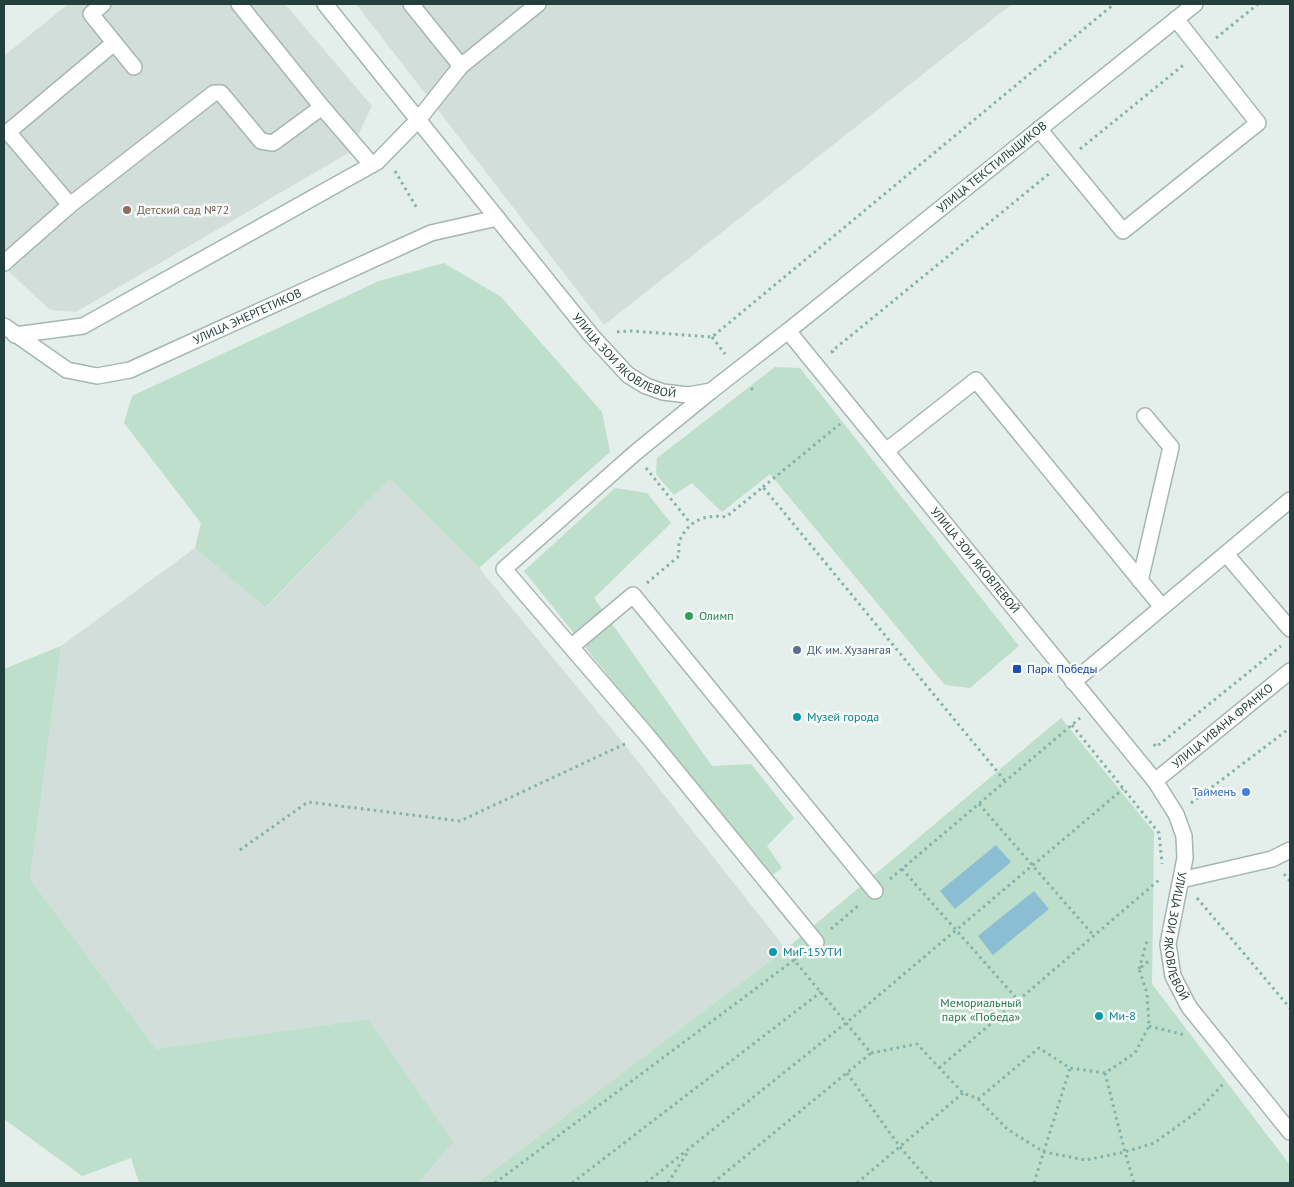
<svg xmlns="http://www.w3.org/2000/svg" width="1294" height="1187" font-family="'PT Sans',sans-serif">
  <rect width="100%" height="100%" fill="#e4eeeb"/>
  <path fill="#d2deda" d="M 68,4 L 285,4 L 372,106 L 350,152 L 76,312 L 50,310 L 4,267 L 4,56 Z
    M 356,4 L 1012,4 L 604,325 Z
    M 390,479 L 479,568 L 624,744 L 786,949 L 477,1183 L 418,1183 L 452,1142 L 368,1019 L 156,1049 L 30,879 L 61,646 L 195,548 L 267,607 Z"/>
  <path fill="#bddfcb" d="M 444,263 L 501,297 L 602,412 L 610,452 L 479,568 L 390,479 L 266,607 L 195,548 L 201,523 L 124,423 L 132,396 L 379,281 Z
    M 775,367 L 800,368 L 1019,646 L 970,688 L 945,685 L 770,474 L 722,512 L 692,483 L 674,495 L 656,474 L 657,458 Z
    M 615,488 L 647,493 L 671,523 L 594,598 L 712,766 L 751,764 L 794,818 L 767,846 L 782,868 L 770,877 L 524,571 Z
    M 61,646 L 30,879 L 156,1049 L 368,1019 L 453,1142 L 418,1183 L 139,1183 L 131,1158 L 82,1176 L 4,1119 L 4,669 Z
    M 1061,718 L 1154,832 L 1152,984 L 1290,1165 L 1290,1183 L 477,1183 L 786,949 Z"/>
  <path fill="#8cbed3" d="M 996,845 L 1011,862 L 955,909 L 940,891 Z
    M 1034,891 L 1049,909 L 993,955 L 978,936 Z"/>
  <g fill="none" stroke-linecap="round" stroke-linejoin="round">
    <g stroke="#a6b6b3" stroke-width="18">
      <path id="service" d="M 103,4 L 91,14 L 134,67
        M 239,4 L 322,107
        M 325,4 L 497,218
        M 411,4 L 461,66
        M 1039,129 L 1123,231 L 1258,123 L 1176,19
        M 70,205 L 8,132 L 114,43
        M 4,263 L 70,205 L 214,93 L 221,93 L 261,141 L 273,143 L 322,107 L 372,165
        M 15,335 L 83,326 L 377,162 L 418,120 L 461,66 L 538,4
        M 711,391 L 635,453 L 504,569 L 646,734 L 816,942
        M 886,451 L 976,380 L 1162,607
        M 1226,554 L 1290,629
        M 1140,581 L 1171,447 L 1145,416
        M 572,646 L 633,595 L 875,891
        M 1073,682 L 1290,500
        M 1181,880 L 1272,859 L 1290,850"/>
    </g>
    <g stroke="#a6b6b3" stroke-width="18">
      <g id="minor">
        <path id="s1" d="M 4,326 L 67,370 L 97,376 L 130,370 L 431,233 L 497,218 L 591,335 L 628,375 L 646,386 L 663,392 L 688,395 L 711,391 L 788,331"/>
        <path id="s2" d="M 1155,781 L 1176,814 L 1184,836 L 1185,858 L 1168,944 L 1173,976 L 1189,1007 L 1290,1132"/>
      </g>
    </g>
    <g stroke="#a6b6b3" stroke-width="18">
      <g id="tertiary">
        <path id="s3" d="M 1195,4 L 788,331 L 1155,781 L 1290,671"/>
      </g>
    </g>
    <path stroke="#84b2aa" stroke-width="3" stroke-dasharray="2.5 4" stroke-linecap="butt" d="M 1216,38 L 1258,4
      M 1080,149 L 1186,63
      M 395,171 L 418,210
      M 617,332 L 631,331 L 712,337 L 1114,4
      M 712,337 L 725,354
      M 833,353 L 832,351 L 1050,173
      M 751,388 L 755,392
      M 646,468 L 691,524
      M 763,487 L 840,424
      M 647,583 L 679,556 C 679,551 678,544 680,540 C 689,520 706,514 726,517 L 763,487 L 1005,781
      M 1072,725 L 1159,833 L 1162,864
      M 1154,744 L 1156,747 L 1281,646
      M 1191,803 L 1290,728
      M 979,804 L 1094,936
      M 240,850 L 308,802 L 460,821 L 627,743
      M 902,869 L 1018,1000
      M 1284,874 L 1290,881
      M 890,879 L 1080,718
      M 1197,898 L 1290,1008
      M 831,929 L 860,904
      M 801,954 L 794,960 L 871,1053 L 917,1044 L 963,1093 L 978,1099 L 1039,1048 L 1070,1068 L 1105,1073 L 1135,1053 L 1149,1026 L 1147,993 L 1139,969 L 1151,959
      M 1139,969 L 1147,941
      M 1149,1026 L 1185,1035
      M 939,1068 L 1159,880
      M 847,1073 L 900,1147 L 931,1183
      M 1105,1073 L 1125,1152 L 1134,1183
      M 978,1099 L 1007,1129 L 1044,1152 L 1085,1160 L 1125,1152 L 1154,1143 L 1197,1112 L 1224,1083
      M 495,1183 L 794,960
      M 572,1183 L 821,992
      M 646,1183 L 846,1023 L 1123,789
      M 668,1183 L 689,1150
      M 713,1183 L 871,1053
      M 857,1183 L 963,1093
      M 1034,1183 L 1070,1068"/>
    <use href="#service" stroke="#fff" stroke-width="15"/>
    <use href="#minor" stroke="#fff" stroke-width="15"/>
    <use href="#tertiary" stroke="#fff" stroke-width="15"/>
  </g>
  <circle fill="#8d6e63" stroke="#f5faf8" stroke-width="2" cx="127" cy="210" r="5"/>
  <circle fill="#2e9e5b" stroke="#f5faf8" stroke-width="2" cx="689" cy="616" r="5"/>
  <circle fill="#5c6f8a" stroke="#f5faf8" stroke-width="2" cx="797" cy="650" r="5"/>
  <rect fill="#1a4fb4" stroke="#f5faf8" stroke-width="2" x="1012" y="664" width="10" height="10" rx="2.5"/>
  <g fill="#0f9aa8" stroke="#f5faf8" stroke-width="2">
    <circle cx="797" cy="717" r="5"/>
    <circle cx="773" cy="952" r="5"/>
    <circle cx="1099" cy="1016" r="5"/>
  </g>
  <circle fill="#3f7fe0" stroke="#f5faf8" stroke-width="2" cx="1246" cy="792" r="5"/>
  <g text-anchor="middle" stroke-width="5" stroke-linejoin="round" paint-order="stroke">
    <g font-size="12" fill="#23403c" stroke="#f5faf8">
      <text transform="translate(992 167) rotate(-39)" y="4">УЛИЦА ТЕКСТИЛЬЩИКОВ</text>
      <text dy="4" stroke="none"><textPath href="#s1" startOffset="270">УЛИЦА ЭНЕРГЕТИКОВ</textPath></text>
      <text dy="4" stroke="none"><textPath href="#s1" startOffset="730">УЛИЦА ЗОИ ЯКОВЛЕВОЙ</textPath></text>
      <text dy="4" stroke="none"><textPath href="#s3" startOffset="818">УЛИЦА ЗОИ ЯКОВЛЕВОЙ</textPath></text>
      <text dy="4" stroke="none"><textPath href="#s3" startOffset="1190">УЛИЦА ИВАНА ФРАНКО</textPath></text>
      <text dy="4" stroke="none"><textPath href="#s2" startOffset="165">УЛИЦА ЗОИ ЯКОВЛЕВОЙ</textPath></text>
    </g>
    <g font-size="12" fill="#785e54" stroke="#f5faf8" text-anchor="start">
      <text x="137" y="214">Детский сад №72</text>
    </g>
    <g font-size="12" fill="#27864d" stroke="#f5faf8" text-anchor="start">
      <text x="699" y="620">Олимп</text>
    </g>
    <g font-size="12" fill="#4e5e75" stroke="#f5faf8" text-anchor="start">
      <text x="807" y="654">ДК им. Хузангая</text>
    </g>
    <g font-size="12" fill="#164399" stroke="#f5faf8" text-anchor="start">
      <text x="1027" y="673">Парк Победы</text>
    </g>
    <g font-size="12" fill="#0d838f" stroke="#f5faf8" text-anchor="start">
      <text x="807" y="721">Музей города</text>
      <text x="783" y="956">МиГ-15УТИ</text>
      <text x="1109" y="1020">Ми-8</text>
    </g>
    <g font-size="12" fill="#366cbe" stroke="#f5faf8" text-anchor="end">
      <text x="1236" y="796">Тайменъ</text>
    </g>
    <g font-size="12" fill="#2c7854" stroke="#f5faf8">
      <text x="981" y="1007">Мемориальный<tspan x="981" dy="14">парк «Победа»</tspan></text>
    </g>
  </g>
  <rect width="1294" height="1187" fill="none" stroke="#23403c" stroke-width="10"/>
</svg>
